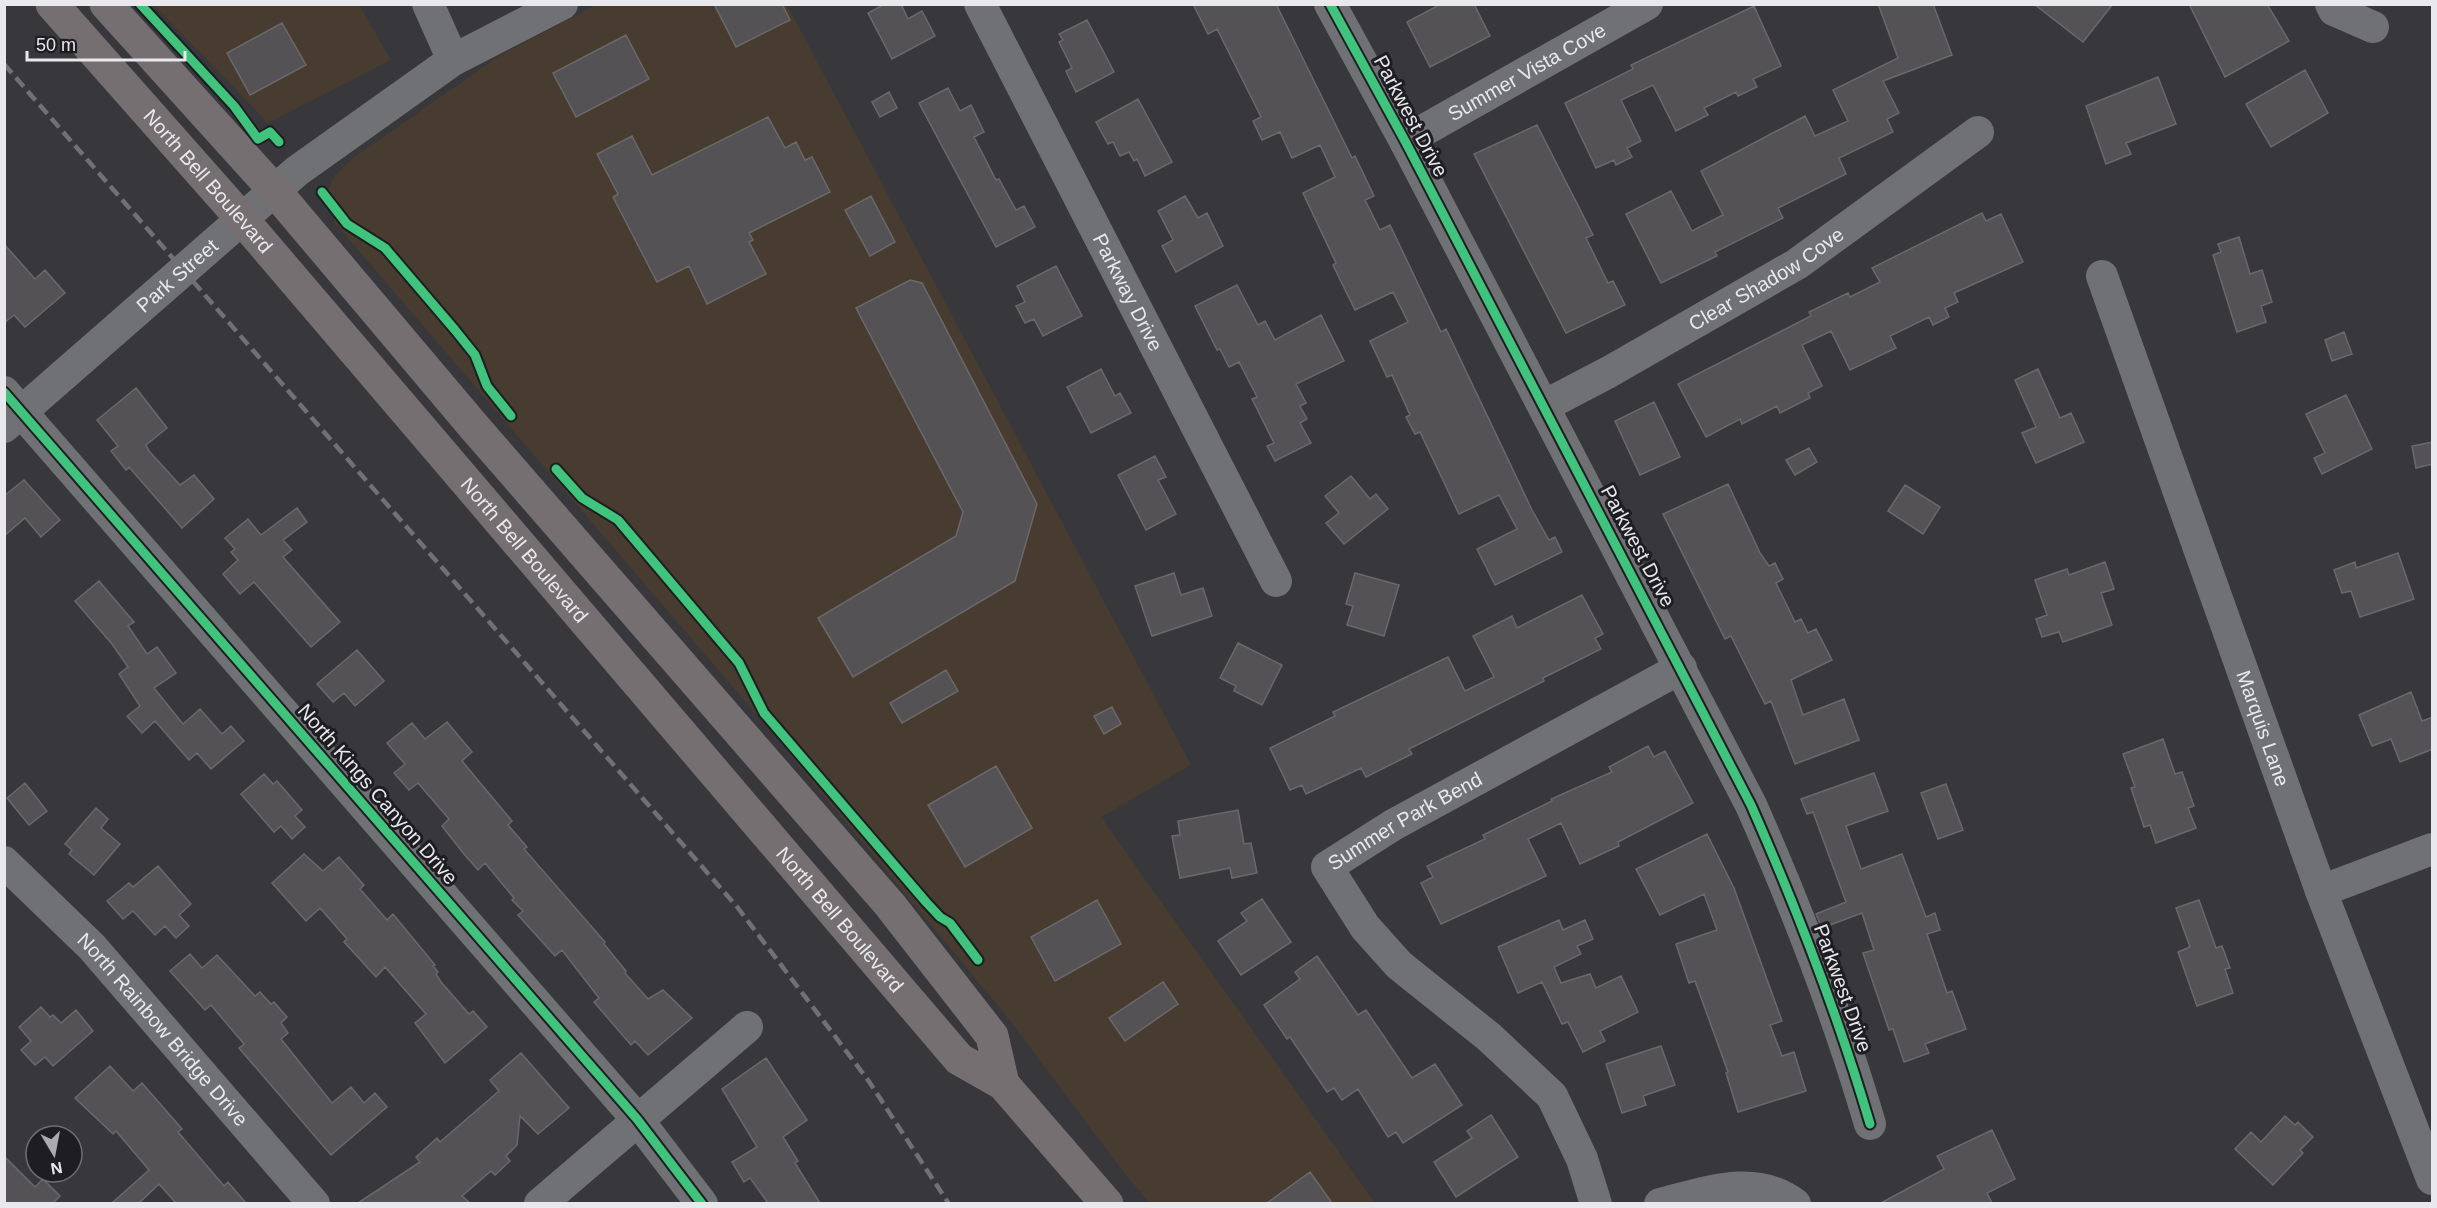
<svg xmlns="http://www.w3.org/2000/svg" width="2437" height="1208" font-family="Arial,sans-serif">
  <rect width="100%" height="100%" fill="#38383c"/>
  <path fill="#473c2f" d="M 154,5 L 359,5 L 391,60 L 268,123 Z
    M 596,5 L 787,5 L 1191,765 L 1101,817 L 1375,1203 L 1150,1203 L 1125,1174 L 1005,1014 L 750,707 L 335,223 L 327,192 L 334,177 L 352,159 L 499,56 Z"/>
  <path fill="#545255" stroke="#6b686b" stroke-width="1.5" d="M 714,4 L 782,4 L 790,20 L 736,47 Z
    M 885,4 L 901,4 L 908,19 L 922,11 L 935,36 L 892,59 L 868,13 Z
    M 1193,4 L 1276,4 L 1352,158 L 1355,156 L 1374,196 L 1365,200 L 1380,230 L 1390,225 L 1441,332 L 1446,329 L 1532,510 L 1549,540 L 1555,537 L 1562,552 L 1495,585 L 1477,549 L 1517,529 L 1499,495 L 1459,514 L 1420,432 L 1415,434 L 1406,417 L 1410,415 L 1392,375 L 1387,377 L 1370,341 L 1408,322 L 1393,292 L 1355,310 L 1333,265 L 1336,263 L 1303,193 L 1335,177 L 1320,145 L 1292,158 L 1280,132 L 1262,140 L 1253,121 L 1261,117 L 1217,29 L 1208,34 Z
    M 1441,4 L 1474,4 L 1490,36 L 1430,67 L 1407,22 Z
    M 1878,4 L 1933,4 L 1952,55 L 1883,81 L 1899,113 L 1887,119 L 1893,132 L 1839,158 L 1846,174 L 1778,208 L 1783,218 L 1715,252 L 1717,256 L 1661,283 L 1626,214 L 1671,191 L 1692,231 L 1723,215 L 1701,171 L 1805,116 L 1815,136 L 1848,121 L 1833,90 L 1898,58 Z
    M 2034,4 L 2113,4 L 2083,42 Z
    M 2189,4 L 2267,4 L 2289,41 L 2225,77 Z
    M 1754,6 L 1781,66 L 1753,79 L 1757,87 L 1738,96 L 1736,92 L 1704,108 L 1708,115 L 1676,131 L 1653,85 L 1621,100 L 1641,141 L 1627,148 L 1632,157 L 1616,165 L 1614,160 L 1596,168 L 1565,103 L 1633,69 L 1631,65 Z
    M 1087,20 L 1114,72 L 1076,92 L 1066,71 L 1072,68 L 1059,42 L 1063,40 L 1059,34 Z
    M 282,23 L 306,65 L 250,95 L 227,53 Z
    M 626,35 L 649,79 L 576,117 L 553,73 Z
    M 2305,70 L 2328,113 L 2271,147 L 2246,104 Z
    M 2158,77 L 2176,124 L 2126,143 L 2131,154 L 2106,164 L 2086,106 Z
    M 948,88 L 960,111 L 971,105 L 984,132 L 974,137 L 996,180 L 999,179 L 1016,210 L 1024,206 L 1035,227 L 996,247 L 919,103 Z
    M 889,92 L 897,108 L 880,117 L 872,102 Z
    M 1138,99 L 1172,162 L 1145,176 L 1137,159 L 1134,161 L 1129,152 L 1120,156 L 1113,142 L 1108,144 L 1096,122 Z
    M 768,117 L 785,148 L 796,142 L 805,160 L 812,157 L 830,192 L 749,233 L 753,240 L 749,242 L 766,274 L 707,304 L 689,266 L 657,282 L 613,197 L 618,194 L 597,154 L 632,136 L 652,175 Z
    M 1537,125 L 1593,235 L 1586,238 L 1608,283 L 1613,281 L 1625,305 L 1566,333 L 1474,154 Z
    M 871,196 L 895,242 L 870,256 L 845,210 Z
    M 1185,196 L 1198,218 L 1207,213 L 1223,246 L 1176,272 L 1162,246 L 1173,240 L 1158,211 Z
    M 1982,213 L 1986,221 L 2001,214 L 2023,262 L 1954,293 L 1958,302 L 1945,308 L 1949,317 L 1933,325 L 1929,317 L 1890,336 L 1896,348 L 1850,370 L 1831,331 L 1802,345 L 1822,386 L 1808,393 L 1810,398 L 1780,413 L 1777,406 L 1742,424 L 1740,419 L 1706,437 L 1678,384 L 1811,316 L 1809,312 L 1848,293 L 1850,297 L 1880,282 L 1872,268 Z
    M 2239,237 L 2250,274 L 2262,270 L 2272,302 L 2261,306 L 2266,322 L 2237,332 L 2213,255 L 2221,252 L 2218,244 Z
    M 4,244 L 35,279 L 45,270 L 65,293 L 25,327 L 14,315 L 4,323 Z
    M 1056,266 L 1082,316 L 1043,336 L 1034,319 L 1025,323 L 1016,306 L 1025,302 L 1017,286 Z
    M 910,280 L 922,283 L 1037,504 L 1015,581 L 853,677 L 818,618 L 956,536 L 963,512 L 856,308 Z
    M 1237,285 L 1258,325 L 1265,321 L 1275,340 L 1321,315 L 1344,361 L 1296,384 L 1306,403 L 1300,406 L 1307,419 L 1300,423 L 1311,443 L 1275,461 L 1267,446 L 1274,443 L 1252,399 L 1257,397 L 1239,362 L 1229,367 L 1220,349 L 1217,350 L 1195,306 Z
    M 2344,332 L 2352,354 L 2332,361 L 2325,340 Z
    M 1101,369 L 1115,396 L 1120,393 L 1131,413 L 1091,433 L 1067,387 Z
    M 2038,369 L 2060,418 L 2071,413 L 2084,442 L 2036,463 L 2022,433 L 2036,427 L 2015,380 Z
    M 136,388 L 167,428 L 146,445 L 149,451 L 180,485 L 194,475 L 214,499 L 182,528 L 129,467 L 126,470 L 111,451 L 118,446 L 97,420 Z
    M 2346,395 L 2372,449 L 2322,474 L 2314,458 L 2325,453 L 2306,414 Z
    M 1654,402 L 1680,457 L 1640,475 L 1615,421 Z
    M 2433,442 L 2433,464 L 2416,468 L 2412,446 Z
    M 1809,448 L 1817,462 L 1795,475 L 1786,460 Z
    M 1155,456 L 1166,477 L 1158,480 L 1176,514 L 1146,530 L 1118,475 Z
    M 1351,476 L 1370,499 L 1376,494 L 1388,509 L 1344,544 L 1326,523 L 1339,513 L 1325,496 Z
    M 24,480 L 60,520 L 41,537 L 25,518 L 4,536 L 4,496 Z
    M 1728,484 L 1760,553 L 1769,566 L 1775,563 L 1783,579 L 1776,583 L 1795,622 L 1801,619 L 1808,633 L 1816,629 L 1832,660 L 1791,680 L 1803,715 L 1844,699 L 1859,740 L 1795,764 L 1771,701 L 1765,704 L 1731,636 L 1725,639 L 1663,514 Z
    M 1905,485 L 1940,507 L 1923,534 L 1888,511 Z
    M 297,508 L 307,522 L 283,540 L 292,550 L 283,557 L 340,622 L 311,647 L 254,582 L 240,594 L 223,574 L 238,560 L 231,552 L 235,549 L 225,538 L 248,519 L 261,535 Z
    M 2398,553 L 2414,599 L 2360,617 L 2351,591 L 2342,593 L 2334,570 L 2355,562 L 2356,568 Z
    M 2105,562 L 2114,589 L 2101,593 L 2112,625 L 2063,642 L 2059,632 L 2042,637 L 2036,619 L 2047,615 L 2035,580 L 2067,569 L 2069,575 Z
    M 1174,573 L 1181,595 L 1203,588 L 1212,616 L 1152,636 L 1135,586 Z
    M 1355,573 L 1399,585 L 1384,636 L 1347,625 L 1353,606 L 1346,604 Z
    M 99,581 L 134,622 L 128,626 L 147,654 L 157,647 L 176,673 L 154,688 L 183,724 L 200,709 L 222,734 L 231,726 L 244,741 L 211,769 L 197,753 L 189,760 L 155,721 L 142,733 L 127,716 L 140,706 L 119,674 L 128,667 L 112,644 L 75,601 Z
    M 1582,595 L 1603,634 L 1595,638 L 1601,649 L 1543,678 L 1544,681 L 1409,749 L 1412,754 L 1366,777 L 1361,768 L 1306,794 L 1302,785 L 1290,790 L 1270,748 L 1335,716 L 1333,712 L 1448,657 L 1465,691 L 1494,677 L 1473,636 L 1512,616 L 1517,628 Z
    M 1238,643 L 1282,665 L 1262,705 L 1234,691 L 1236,686 L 1220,678 Z
    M 357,650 L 384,681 L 355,706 L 344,693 L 333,702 L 317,684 Z
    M 946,670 L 958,691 L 902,723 L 890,703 Z
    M 2411,692 L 2422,721 L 2433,717 L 2433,749 L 2400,762 L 2391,739 L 2372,746 L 2359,715 Z
    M 1112,707 L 1121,724 L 1104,734 L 1094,716 Z
    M 447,722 L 472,752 L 462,761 L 512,821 L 508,825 L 527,847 L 524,849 L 605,942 L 604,944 L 626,971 L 625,973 L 648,999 L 663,990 L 692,1018 L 648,1055 L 635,1041 L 631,1045 L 594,1002 L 599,998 L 562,950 L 555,956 L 518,915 L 523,911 L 512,900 L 514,898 L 485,863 L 478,870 L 464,854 L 442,826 L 449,819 L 418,783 L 409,790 L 394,773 L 405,764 L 387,743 L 412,723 L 425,739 Z
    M 2163,739 L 2175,774 L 2182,772 L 2194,806 L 2188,808 L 2196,828 L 2156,843 L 2150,825 L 2144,827 L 2131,788 L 2135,787 L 2123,754 Z
    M 1648,746 L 1654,757 L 1665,751 L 1693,803 L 1618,842 L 1619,846 L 1580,864 L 1561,823 L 1528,839 L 1546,876 L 1441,924 L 1421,883 L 1433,877 L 1427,866 L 1485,839 L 1483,835 L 1552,801 L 1551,799 L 1612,772 L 1609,767 Z
    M 996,766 L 1032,828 L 965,867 L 928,805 Z
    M 1874,773 L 1888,811 L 1846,826 L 1849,835 L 1861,869 L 1902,854 L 1926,917 L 1935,913 L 1940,930 L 1927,934 L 1947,993 L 1952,991 L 1966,1029 L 1925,1044 L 1929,1053 L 1904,1062 L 1893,1029 L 1889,1030 L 1863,953 L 1874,950 L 1862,913 L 1822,928 L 1816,914 L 1846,902 L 1813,812 L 1807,814 L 1801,799 Z
    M 264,774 L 273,784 L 277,781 L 302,810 L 295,816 L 305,827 L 292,839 L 281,826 L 274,832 L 241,794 Z
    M 25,783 L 47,811 L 29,825 L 7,798 Z
    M 1946,784 L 1963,830 L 1938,839 L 1921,793 Z
    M 96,808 L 108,819 L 101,828 L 120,844 L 94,875 L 69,854 L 72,850 L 65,844 Z
    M 1238,810 L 1244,844 L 1251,843 L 1257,873 L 1232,878 L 1230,868 L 1180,878 L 1172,836 L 1180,835 L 1178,821 Z
    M 1707,834 L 1734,888 L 1782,1021 L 1770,1025 L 1782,1056 L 1794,1052 L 1806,1091 L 1738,1112 L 1726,1073 L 1728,1072 L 1695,981 L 1689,983 L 1676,944 L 1717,930 L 1704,894 L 1660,915 L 1636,869 Z
    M 304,854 L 323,871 L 339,857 L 364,885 L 360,889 L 387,920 L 393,914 L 435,965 L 433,966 L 438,972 L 436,974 L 441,982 L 469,1014 L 473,1011 L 487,1027 L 445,1063 L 415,1023 L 426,1014 L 385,967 L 376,977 L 344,942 L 347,939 L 320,908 L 306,921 L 272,883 Z
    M 158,866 L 191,904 L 179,915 L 189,926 L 176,938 L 165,926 L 155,935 L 133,911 L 123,919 L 107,901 L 129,883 L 133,887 Z
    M 1262,899 L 1291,942 L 1241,975 L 1218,941 L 1247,921 L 1241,913 Z
    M 1097,900 L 1121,944 L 1055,981 L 1031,937 Z
    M 2199,900 L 2216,948 L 2222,946 L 2230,968 L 2225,969 L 2233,993 L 2197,1006 L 2178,952 L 2190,947 L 2176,908 Z
    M 1559,920 L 1563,930 L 1585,920 L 1593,939 L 1577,946 L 1581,954 L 1554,967 L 1561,983 L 1590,974 L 1596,988 L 1621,976 L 1638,1012 L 1600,1031 L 1605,1041 L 1583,1052 L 1568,1022 L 1562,1024 L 1542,982 L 1518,993 L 1498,947 Z
    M 190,954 L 202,968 L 217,955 L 255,996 L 260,992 L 271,1004 L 274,1002 L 287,1017 L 281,1023 L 288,1033 L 281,1039 L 332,1103 L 351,1087 L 364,1103 L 375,1093 L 387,1107 L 331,1155 L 239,1048 L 244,1044 L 211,1005 L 205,1010 L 170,971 Z
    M 1317,956 L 1358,1015 L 1366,1010 L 1412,1078 L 1435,1064 L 1462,1105 L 1403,1143 L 1396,1132 L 1388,1137 L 1358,1089 L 1342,1100 L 1334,1088 L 1327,1092 L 1290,1037 L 1287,1039 L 1264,1005 L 1300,979 L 1295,972 Z
    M 1163,982 L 1178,1004 L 1125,1041 L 1109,1018 Z
    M 41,1007 L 50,1017 L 53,1015 L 61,1023 L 76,1010 L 93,1031 L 53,1066 L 45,1057 L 35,1065 L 21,1050 L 31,1041 L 19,1027 Z
    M 1661,1046 L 1675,1085 L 1643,1096 L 1646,1105 L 1622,1113 L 1606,1064 Z
    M 521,1053 L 569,1108 L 538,1134 L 520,1116 L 517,1145 L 506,1156 L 510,1161 L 495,1175 L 491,1171 L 462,1196 L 470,1203 L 358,1203 L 420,1162 L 416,1157 L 437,1138 L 440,1142 L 499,1091 L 490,1080 Z
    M 766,1058 L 807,1120 L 783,1137 L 798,1161 L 795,1163 L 820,1203 L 768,1203 L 750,1178 L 744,1182 L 732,1162 L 757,1147 L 722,1089 Z
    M 110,1066 L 133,1091 L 142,1083 L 182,1129 L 178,1132 L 224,1186 L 228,1182 L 246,1203 L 176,1203 L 159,1184 L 139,1203 L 112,1203 L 149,1170 L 116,1131 L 113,1134 L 75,1098 Z
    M 1491,1115 L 1518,1157 L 1456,1197 L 1434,1162 L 1472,1138 L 1467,1131 Z
    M 2285,1116 L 2295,1125 L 2298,1122 L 2313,1137 L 2300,1150 L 2303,1153 L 2273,1185 L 2235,1149 L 2251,1132 L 2261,1142 Z
    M 1992,1130 L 2015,1179 L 1987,1193 L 1992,1203 L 1881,1203 L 1944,1169 L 1937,1156 Z
    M 4,1156 L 35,1187 L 43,1179 L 60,1196 L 53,1203 L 4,1203 Z
    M 1310,1172 L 1332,1203 L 1267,1203 Z"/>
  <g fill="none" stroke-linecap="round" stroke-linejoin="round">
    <g stroke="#707174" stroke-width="32">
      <path d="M 428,4 L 453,60"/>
      <path id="s1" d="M 980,4 L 1276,581"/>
      <path d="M 1330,4 L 1405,141 L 1751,805 C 1797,909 1838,1015 1870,1124"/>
      <path d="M 2331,4 L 2334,10 L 2373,27"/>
      <path id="s2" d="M 1405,141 L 1647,4"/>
      <path id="s3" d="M 2102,276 L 2321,891 L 2432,1179"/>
      <path d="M 4,392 L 637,1119 L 702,1204"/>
      <path id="s4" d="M 1544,406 L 1609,372 L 1797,264 L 1978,132"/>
      <path id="s5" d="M 4,427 L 297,171 L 453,60 L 562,4"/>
      <path id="s6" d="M 4,862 L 92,947 L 314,1204"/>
      <path d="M 2321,891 L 2432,849"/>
      <path d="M 540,1204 L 747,1027"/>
      <path id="s7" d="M 1596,1204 L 1582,1159 L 1552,1096 L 1489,1037 L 1399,965 L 1365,927 L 1327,867 L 1393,825 L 1681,668"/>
      <path d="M 1660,1204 C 1705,1193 1754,1173 1795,1204"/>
    </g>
    <g stroke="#766f72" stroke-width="33">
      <path id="s8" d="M 52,4 L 242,219 L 959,1059 L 1003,1084 L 1107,1204"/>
      <path d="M 106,4 L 275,191 L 475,428 L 890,905 L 992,1036 L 1003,1084"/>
    </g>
    <path stroke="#717173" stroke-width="4.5" stroke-dasharray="12 6" stroke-linecap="butt" d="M 4,64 L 738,908 L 868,1080 L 949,1204"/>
    <g stroke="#1e1e22" stroke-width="13">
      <path id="cycleway" d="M 140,4 L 234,106 L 258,139 L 270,132 L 279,142
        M 1330,4 L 1405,141 L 1751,805 C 1797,909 1838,1015 1870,1124
        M 322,192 L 347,224 L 385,248 L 455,330 L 475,355 L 487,386 L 511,416
        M 4,392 L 637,1119 L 702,1204
        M 556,469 L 582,498 L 618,520 L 739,663 L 764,713 L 926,902 L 940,917 L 950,923 L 978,960"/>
    </g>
    <use href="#cycleway" stroke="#40c37c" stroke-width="9"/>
  </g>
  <g text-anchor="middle" stroke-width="6" stroke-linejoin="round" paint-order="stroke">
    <g font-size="20" fill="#e8e8ed" stroke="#1e1e22">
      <text dy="7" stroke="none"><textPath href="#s2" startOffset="140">Summer Vista Cove</textPath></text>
      <text transform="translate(1411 116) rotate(62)" y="7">Parkwest Drive</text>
      <text dy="7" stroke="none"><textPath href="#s8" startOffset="236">North Bell Boulevard</textPath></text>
      <text dy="7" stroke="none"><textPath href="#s5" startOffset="230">Park Street</textPath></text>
      <text dy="7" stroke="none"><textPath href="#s4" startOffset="256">Clear Shadow Cove</textPath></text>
      <text dy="7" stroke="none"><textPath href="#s1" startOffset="324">Parkway Drive</textPath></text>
      <text transform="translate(1638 546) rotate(62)" y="7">Parkwest Drive</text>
      <text dy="7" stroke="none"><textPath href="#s8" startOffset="722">North Bell Boulevard</textPath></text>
      <text dy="7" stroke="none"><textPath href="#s3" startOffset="480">Marquis Lane</textPath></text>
      <text transform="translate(378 794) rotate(49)" y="7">North Kings Canyon Drive</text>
      <text dy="7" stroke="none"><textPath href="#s7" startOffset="531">Summer Park Bend</textPath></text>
      <text dy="7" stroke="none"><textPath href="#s8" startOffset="1208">North Bell Boulevard</textPath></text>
      <text transform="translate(1843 988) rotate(70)" y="7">Parkwest Drive</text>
      <text dy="7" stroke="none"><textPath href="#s6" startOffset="231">North Rainbow Bridge Drive</textPath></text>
    </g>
  </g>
  <rect width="2437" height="1208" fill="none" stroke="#e8e8ed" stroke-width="12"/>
  <g transform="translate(54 1154) rotate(170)"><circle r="28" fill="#1e1e22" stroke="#6f6f73" stroke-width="1.5"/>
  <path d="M0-4.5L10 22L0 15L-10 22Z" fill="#aaaaaf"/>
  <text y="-9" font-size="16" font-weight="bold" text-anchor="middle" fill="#e8e8ed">N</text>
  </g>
  <path d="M27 51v9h158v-9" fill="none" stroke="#e8e8ed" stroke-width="3"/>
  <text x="36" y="51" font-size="18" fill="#e8e8ed" stroke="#1e1e22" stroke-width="4.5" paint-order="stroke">50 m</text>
</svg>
